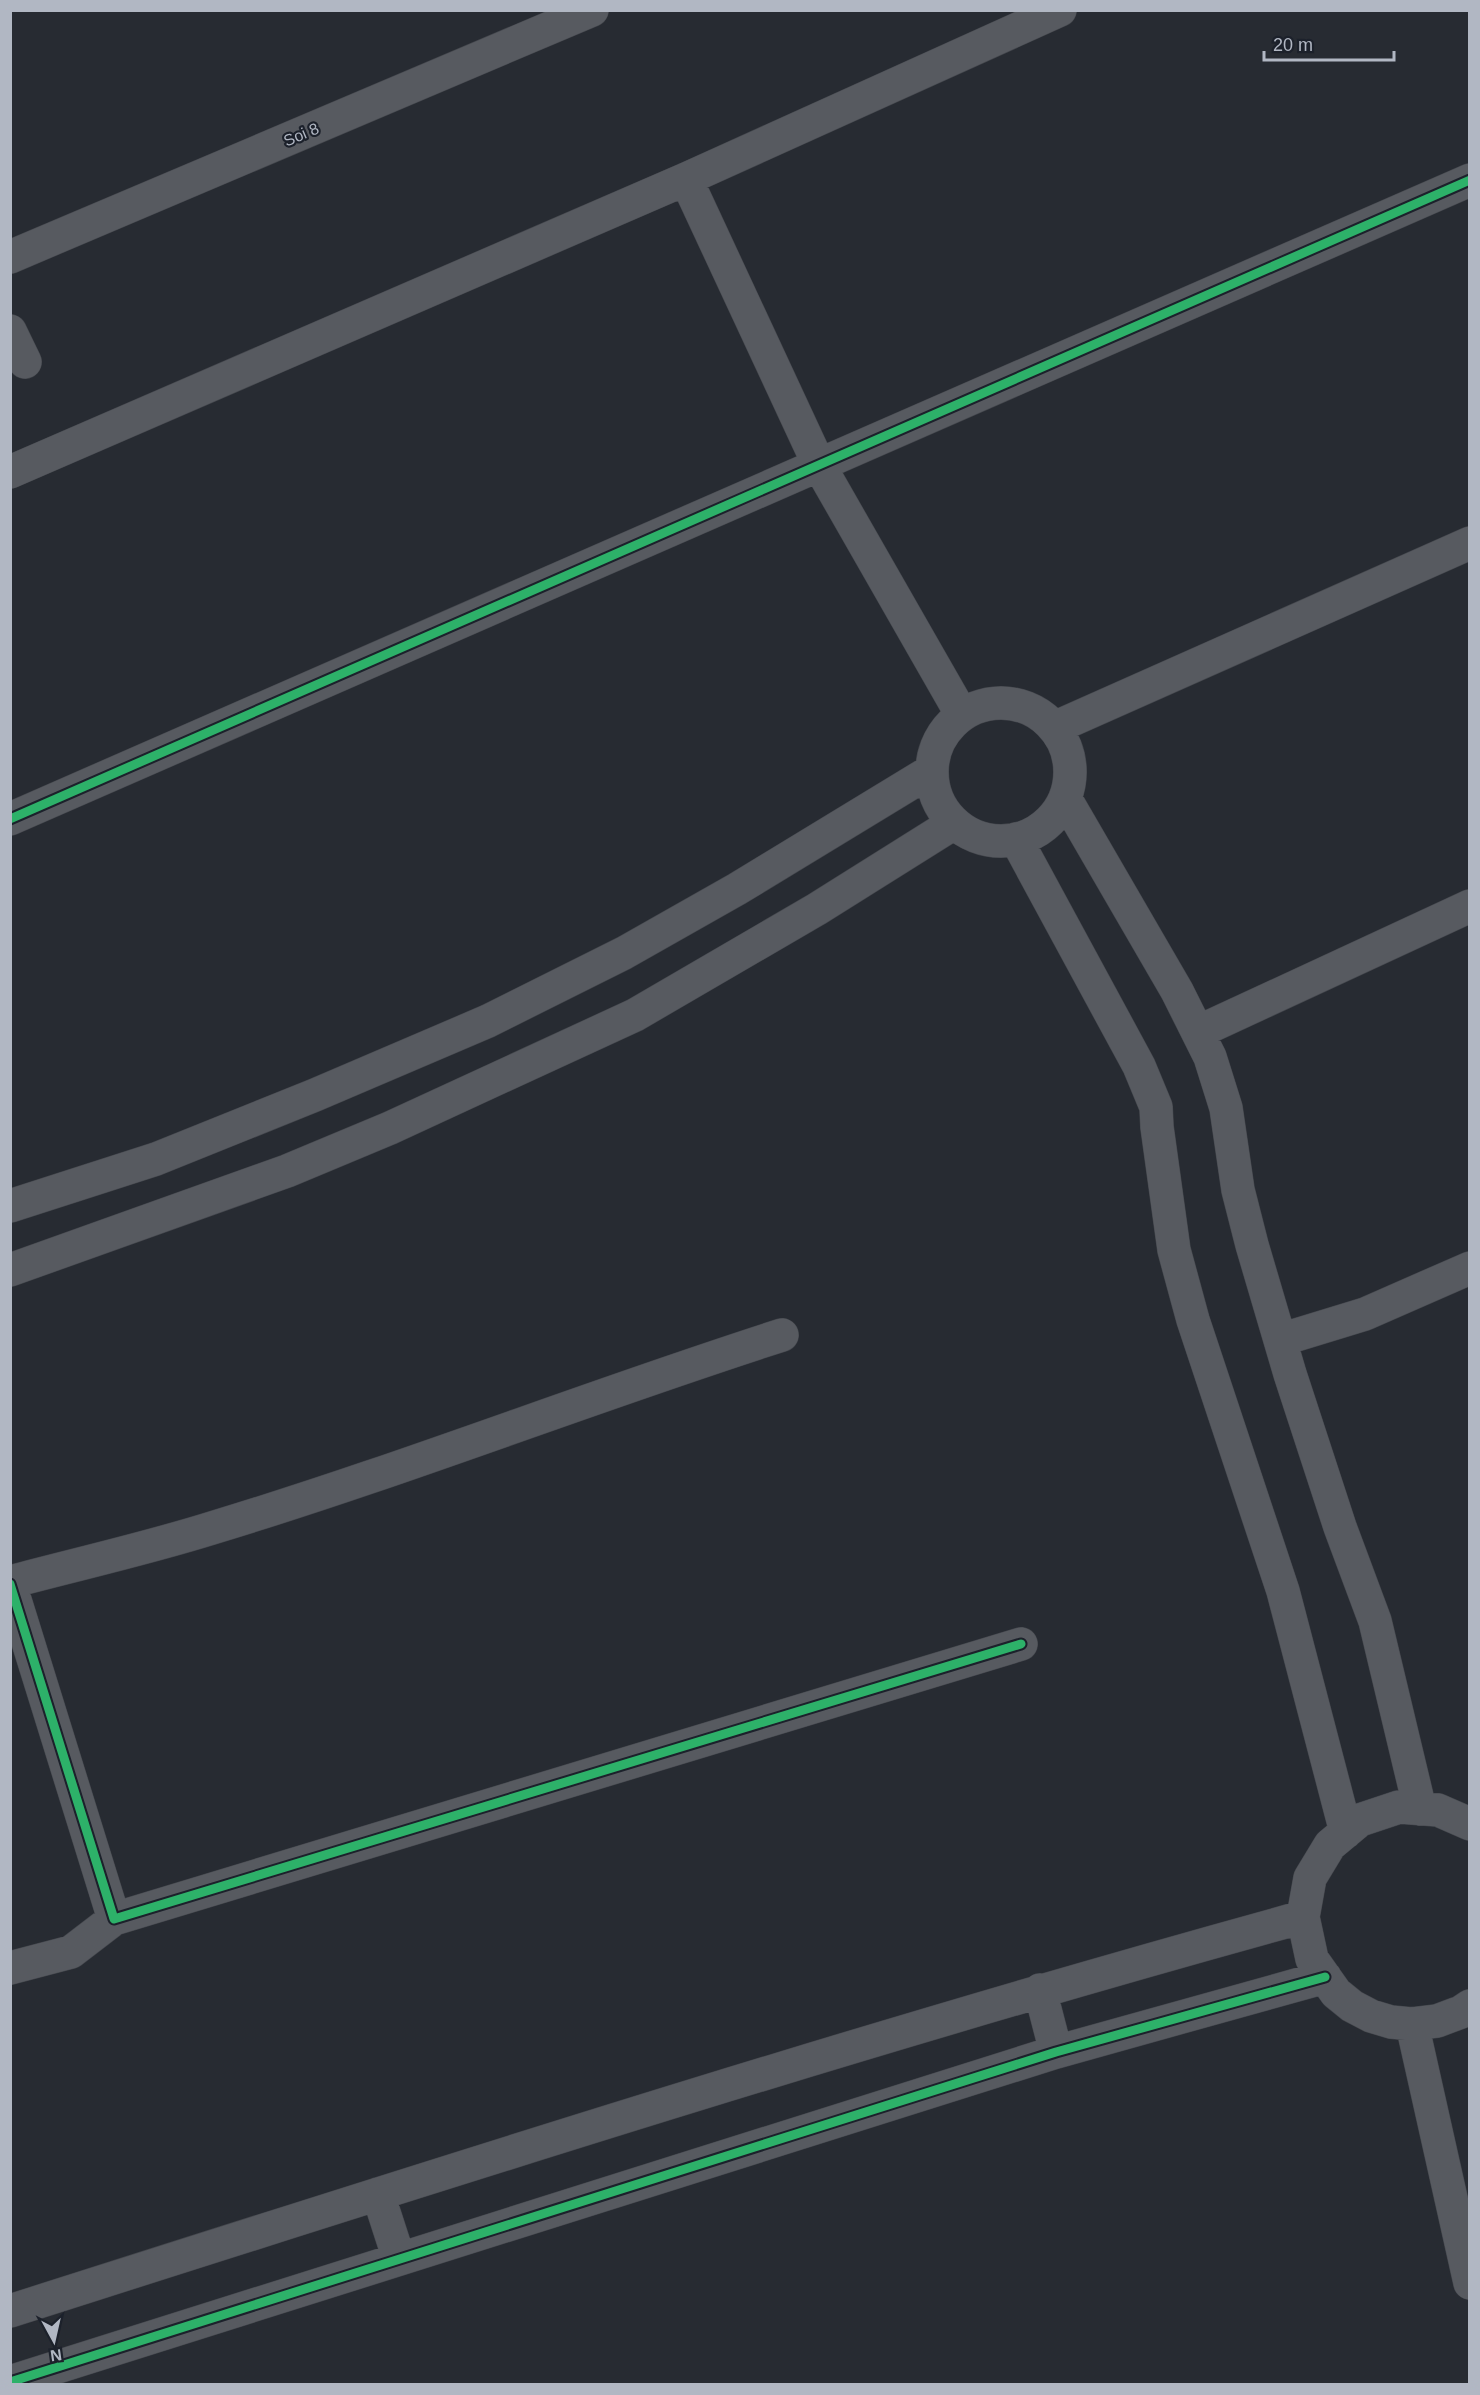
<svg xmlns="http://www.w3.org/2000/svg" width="1480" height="2395" font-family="Arial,sans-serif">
  <rect width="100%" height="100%" fill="#272b32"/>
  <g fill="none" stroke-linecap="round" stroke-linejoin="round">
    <g stroke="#44474d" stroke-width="34">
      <path id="minor" d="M 686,179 L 819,465 L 962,715
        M 10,257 L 592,10
        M 10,331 L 25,362
        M 10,472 L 686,179 L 1060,10
        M932 772a69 69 0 1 1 138 0a69 69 0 1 1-138 0Z
        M 1054,728 L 1470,543
        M 1065,798 L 1177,991 L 1210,1057 L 1226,1108 L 1238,1190 L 1252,1245 L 1290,1374 L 1340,1527 L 1375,1621 L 1420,1809
        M 10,819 L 1470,180
        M 1016,839 L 1139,1066 L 1156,1107 L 1157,1127 L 1174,1250 L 1193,1320 L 1283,1591 L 1346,1832
        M 1198,1032 L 1470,906
        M 10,1206 L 156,1159 L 315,1095 L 488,1021 L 624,953 L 737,889 L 931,771
        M 10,1270 L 287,1171 L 390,1128 L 635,1015 L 817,909 L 954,823
        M 1280,1340 L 1365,1314 L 1470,1268
        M 10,1582 C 77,1564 145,1549 212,1528 C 404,1470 591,1396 782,1335
        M 10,1584 L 114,1919 L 1021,1644
        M 1470,1824 L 1438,1810 L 1399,1807 L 1360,1820 L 1330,1845 L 1310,1878 L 1303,1917 L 1312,1959 L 1336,1993 L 1352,2006 L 1371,2016 L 1391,2022 L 1412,2024 L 1437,2021 L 1461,2012 L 1470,2006
        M 10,1968 L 71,1952 L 114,1919
        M 1040,1990 L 1056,2052
        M 1412,2024 L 1470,2283
        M 378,2194 L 399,2259
        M 10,2311 C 440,2174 869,2036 1303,1917
        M 10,2382 L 1056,2052 L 1325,1977"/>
    </g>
    <use href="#minor" stroke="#575a60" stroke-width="33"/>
    <g stroke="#1c212b" stroke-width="13">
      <path id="cycleway" d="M 10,819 L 1470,180
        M 10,1584 L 114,1919 L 1021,1644
        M 10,2382 L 1056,2052 L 1325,1977"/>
    </g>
    <use href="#cycleway" stroke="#2db169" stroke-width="9"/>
  </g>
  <g text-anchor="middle" stroke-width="4.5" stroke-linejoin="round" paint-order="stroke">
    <g font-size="16" fill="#b1b7c3" stroke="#1c212b">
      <text transform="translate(301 134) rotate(-23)" y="6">Soi 8</text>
    </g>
  </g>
  <rect width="1480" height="2395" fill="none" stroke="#b1b7c3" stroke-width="24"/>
  <g transform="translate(54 2341) rotate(172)" stroke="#1c212b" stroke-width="4.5" paint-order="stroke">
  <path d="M0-4.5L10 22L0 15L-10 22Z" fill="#b1b7c3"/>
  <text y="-9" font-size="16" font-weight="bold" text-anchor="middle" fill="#b1b7c3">N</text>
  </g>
  <path d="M1264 51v9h130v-9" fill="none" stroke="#b1b7c3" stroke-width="3"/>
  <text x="1273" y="51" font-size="18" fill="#b1b7c3" stroke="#1c212b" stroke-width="4.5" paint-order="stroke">20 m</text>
</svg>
